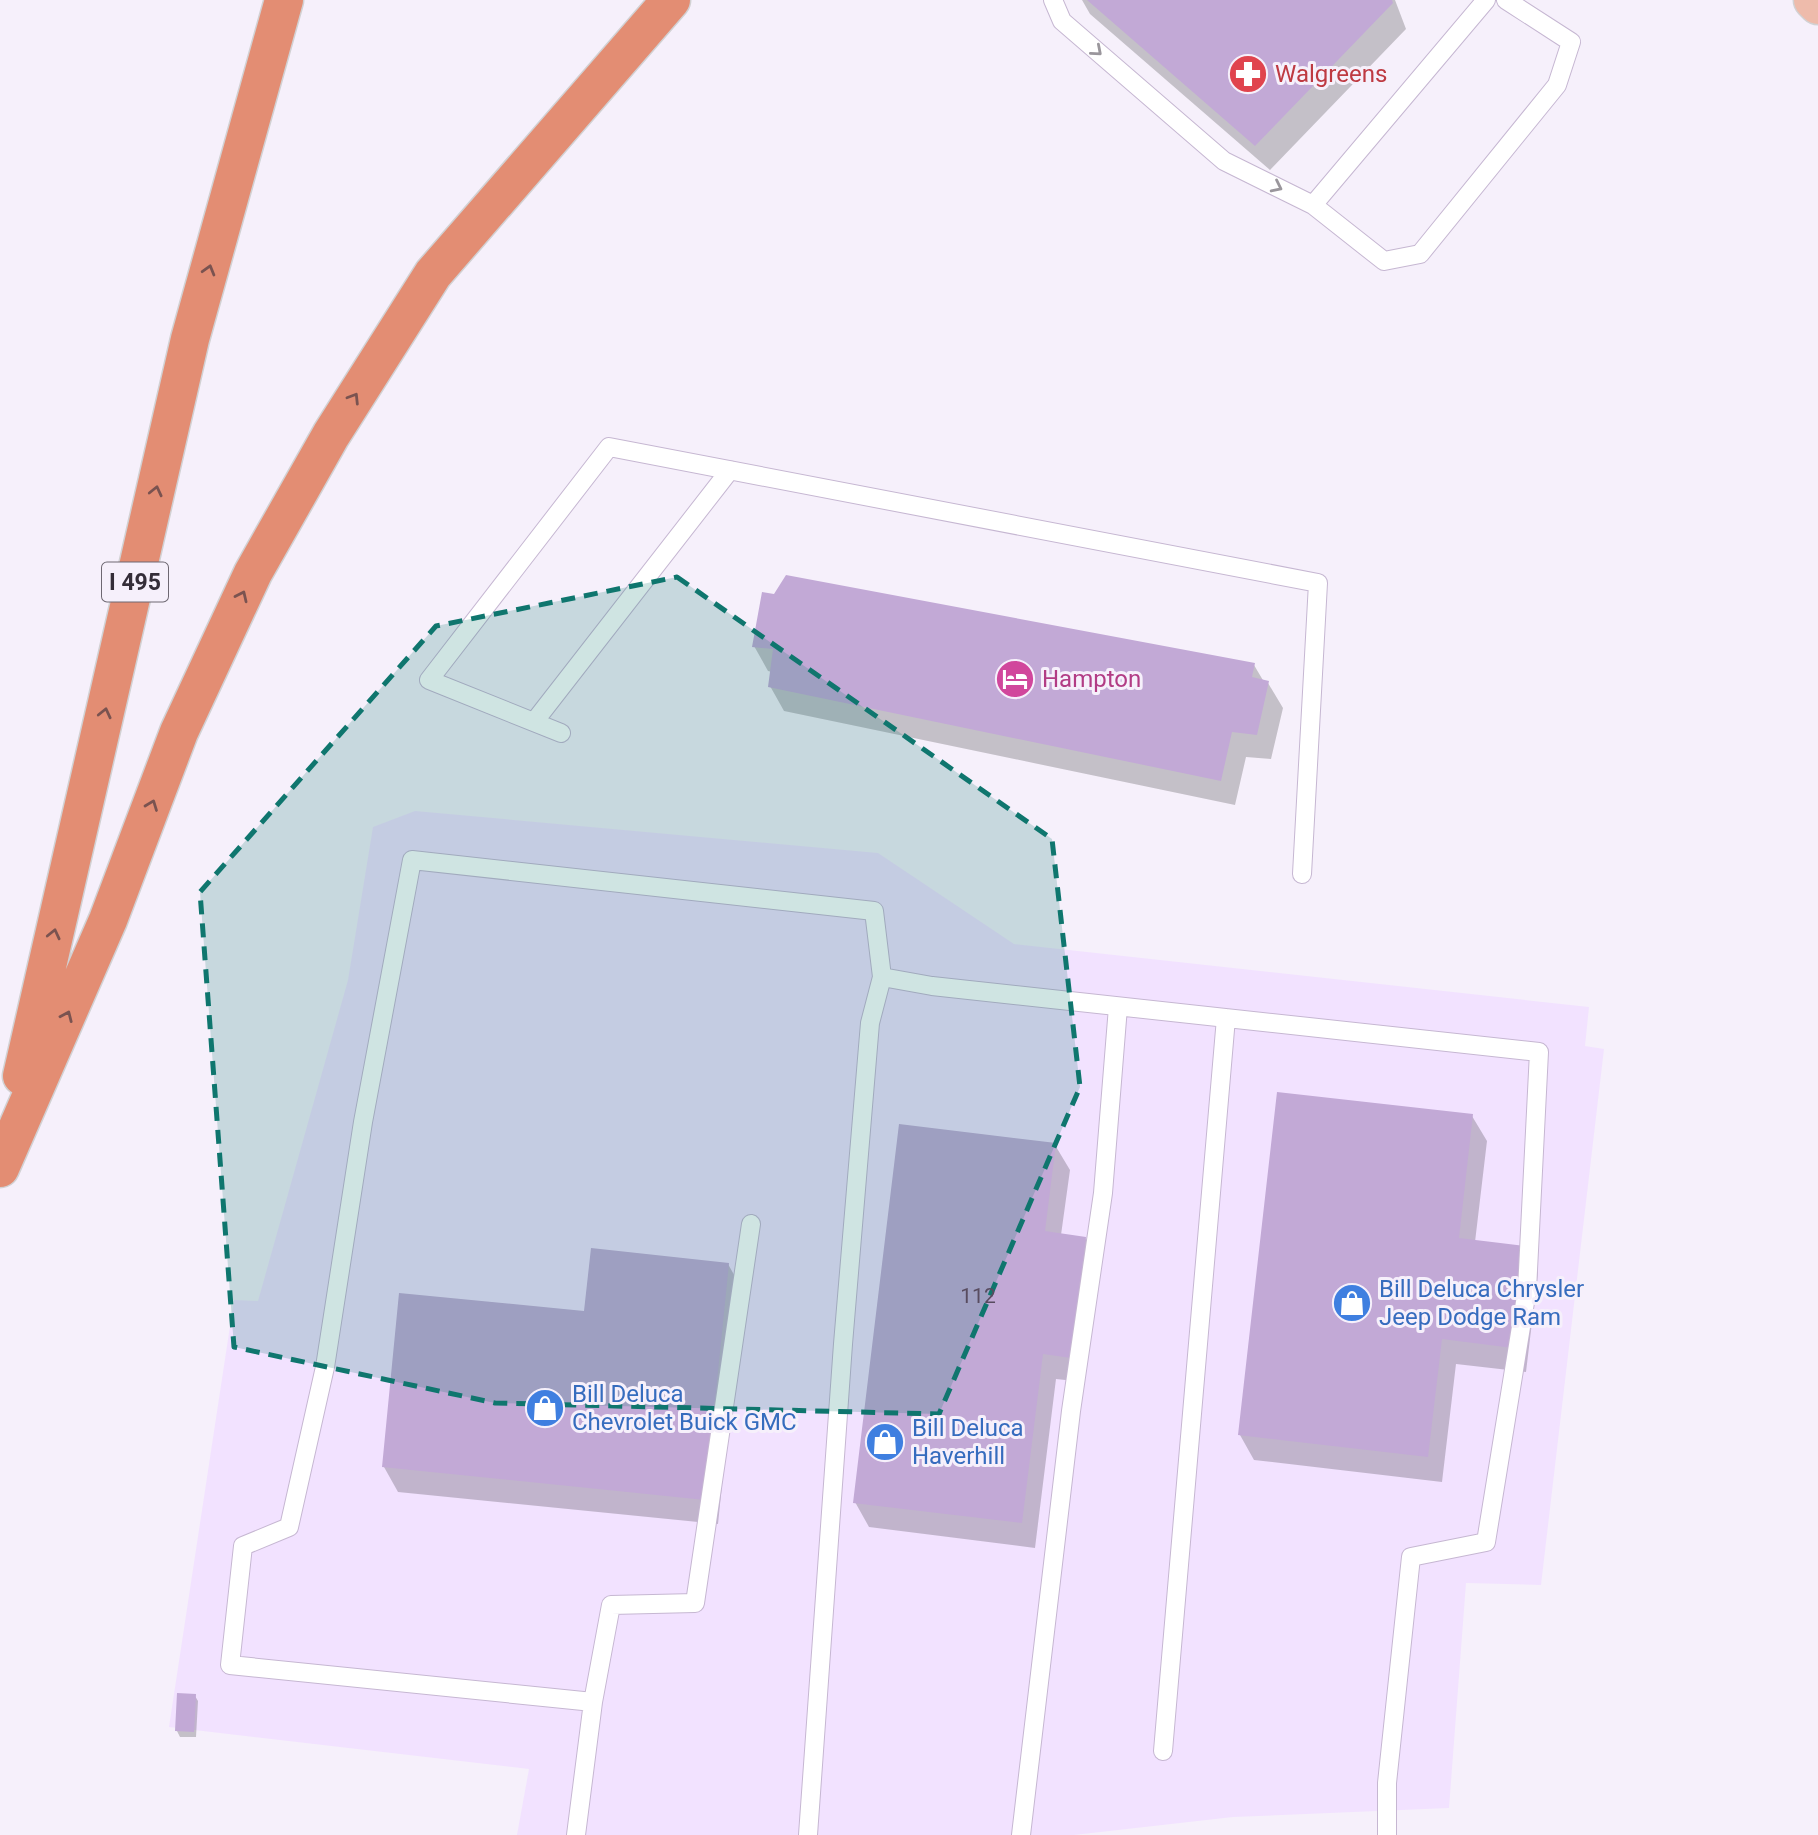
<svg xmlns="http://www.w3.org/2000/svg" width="1818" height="1835" font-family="Roboto,sans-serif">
  <rect width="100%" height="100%" fill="#f6f0fb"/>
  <path fill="#f2e2ff" d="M 415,811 L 878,853 L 1014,944 L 1589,1007 L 1585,1046 L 1604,1049 L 1541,1585 L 1466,1583 L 1449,1808 L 1233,1817 L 1074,1835 L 517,1835 L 529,1769 L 169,1727 L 234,1300 L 258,1301 L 348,980 L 373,827 Z"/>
  <path fill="#0003" d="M 1082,0 L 1395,0 L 1406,29 L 1270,170 L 1090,14 Z
    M 754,646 L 1254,665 L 1264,682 L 1268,683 L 1283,708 L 1271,759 L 1246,757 L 1235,805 L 784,711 L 770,686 L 772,672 L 768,671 Z
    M 1472,1116 L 1487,1141 L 1475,1242 L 1524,1247 L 1538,1272 L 1526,1372 L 1456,1364 L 1442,1482 L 1254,1460 L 1240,1435 Z
    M 1055,1145 L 1070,1170 L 1061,1235 L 1085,1238 L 1099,1263 L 1084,1382 L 1056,1379 L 1035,1548 L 869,1527 L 855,1502 Z
    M 728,1264 L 742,1289 L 718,1524 L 398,1492 L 384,1467 Z
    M 195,1696 L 198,1701 L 196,1737 L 180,1737 L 177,1731 Z"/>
  <path fill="#c2a9d6" d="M 1087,0 L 1392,0 L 1393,3 L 1255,146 Z
    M 786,575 L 1255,663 L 1252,677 L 1269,681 L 1257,735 L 1232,732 L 1221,781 L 768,687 L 773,649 L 752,647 L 762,592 L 774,594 Z
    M 1277,1092 L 1473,1114 L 1459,1238 L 1525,1246 L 1513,1348 L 1442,1339 L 1428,1457 L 1238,1435 Z
    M 899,1124 L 1056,1143 L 1045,1231 L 1086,1237 L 1071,1358 L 1043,1354 L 1022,1523 L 853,1503 Z
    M 591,1248 L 729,1263 L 705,1500 L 382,1467 L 399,1293 L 584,1311 Z
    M 177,1693 L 196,1694 L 194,1732 L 175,1731 Z"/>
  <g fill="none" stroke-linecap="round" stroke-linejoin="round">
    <g stroke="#c6b7d2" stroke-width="20">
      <path id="service" d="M 1053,0 L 1062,21 L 1224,161 L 1313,205
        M 1486,0 L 1313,205 L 1384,261 L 1420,254 L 1557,85 L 1571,42 L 1506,0
        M 534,722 L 730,470
        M 561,733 L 429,680 L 609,447 L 1318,583 L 1302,874
        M 593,1702 L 611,1605 L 695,1603 L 751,1224
        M 1163,1751 L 1226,1018
        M 576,1835 L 593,1702 L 230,1665 L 243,1546 L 289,1527 L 325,1367 L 363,1122 L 412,860 L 874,911 L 882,977
        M 808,1835 L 843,1344 L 870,1023 L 882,977 L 932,986 L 1539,1052 L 1527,1290 L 1486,1542 L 1411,1557 L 1387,1783 L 1387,1835
        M 1021,1835 L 1071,1411 L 1103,1193 L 1118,1007"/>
    </g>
    <g stroke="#d2d1d3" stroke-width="41">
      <path id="primary" d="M 1813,0 L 1818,5"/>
    </g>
    <g stroke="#d2d1d3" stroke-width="41">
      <path id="motorway" d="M 22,1076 L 190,339 L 284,0
        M 0,1168 L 108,920 L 179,732 L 253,573 L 331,435 L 433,274 L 671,0"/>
    </g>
    <use href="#service" stroke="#fff" stroke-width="18"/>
    <use href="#primary" stroke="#eebbab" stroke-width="38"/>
    <use href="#motorway" stroke="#e38d73" stroke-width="38"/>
  </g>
  <defs><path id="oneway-chevron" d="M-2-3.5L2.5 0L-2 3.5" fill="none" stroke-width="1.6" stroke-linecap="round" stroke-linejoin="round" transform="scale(1.75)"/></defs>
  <g stroke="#9a969c">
    <use href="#oneway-chevron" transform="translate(1097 51) rotate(41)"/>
    <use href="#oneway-chevron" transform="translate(1277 187) rotate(26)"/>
  </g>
  <g stroke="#7a5350">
    <use href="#oneway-chevron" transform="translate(209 270) rotate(-74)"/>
    <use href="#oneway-chevron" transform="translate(354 398) rotate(-58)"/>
    <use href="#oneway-chevron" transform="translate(156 491) rotate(-77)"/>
    <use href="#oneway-chevron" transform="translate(242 596) rotate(-65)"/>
    <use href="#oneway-chevron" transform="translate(105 713) rotate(-77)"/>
    <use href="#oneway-chevron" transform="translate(152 805) rotate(-69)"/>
    <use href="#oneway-chevron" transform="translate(54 934) rotate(-77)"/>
    <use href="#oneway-chevron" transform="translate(67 1016) rotate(-66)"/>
  </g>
  <path fill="#0f766e" fill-opacity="0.2" stroke="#0f766e" stroke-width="5" stroke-dasharray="14 9" stroke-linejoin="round" d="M 677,577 L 1052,839 L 1080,1087 L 939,1414 L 495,1403 L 234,1347 L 200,892 L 436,626 Z"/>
  <defs>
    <g id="pharmacy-disc" transform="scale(2.0125)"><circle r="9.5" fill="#e0444e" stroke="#f6f0fb"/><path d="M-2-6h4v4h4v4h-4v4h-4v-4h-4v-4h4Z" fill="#fff"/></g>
    <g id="hotel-disc" transform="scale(2.0125)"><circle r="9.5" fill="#d1479c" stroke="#f6f0fb"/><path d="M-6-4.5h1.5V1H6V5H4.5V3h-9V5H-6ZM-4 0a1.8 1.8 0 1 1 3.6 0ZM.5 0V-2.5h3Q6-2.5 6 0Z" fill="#fff"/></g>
    <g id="shop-disc" transform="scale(2.0125)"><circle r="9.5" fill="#3f7fe0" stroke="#f6f0fb"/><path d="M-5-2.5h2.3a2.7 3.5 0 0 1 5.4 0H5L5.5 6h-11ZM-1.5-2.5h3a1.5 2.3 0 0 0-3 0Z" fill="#fff"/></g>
  </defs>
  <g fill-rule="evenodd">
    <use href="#pharmacy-disc" x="1248" y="74"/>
    <use href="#hotel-disc" x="1015" y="679"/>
    <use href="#shop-disc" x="1352" y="1303"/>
    <use href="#shop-disc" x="545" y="1408"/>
    <use href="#shop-disc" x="885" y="1442"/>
  </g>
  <g text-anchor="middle" stroke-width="6" stroke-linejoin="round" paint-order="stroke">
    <g font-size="21" fill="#584c60">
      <text x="978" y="1303">112</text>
    </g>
    <rect fill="#f6f0fb" stroke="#6e6872" stroke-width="2" x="102" y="562.5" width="66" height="39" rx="5"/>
    <g font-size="23" font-weight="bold" fill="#342d38">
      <text x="135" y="590">I 495</text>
    </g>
    <g font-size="24" fill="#be3a42" stroke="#f6f0fb" text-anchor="start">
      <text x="1275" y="82">Walgreens</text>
    </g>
    <g font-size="24" fill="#b23c85" stroke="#f6f0fb" text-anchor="start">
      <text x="1042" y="687">Hampton</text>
    </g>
    <g font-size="24" fill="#366cbe" stroke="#f6f0fb" text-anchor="start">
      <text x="1379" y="1297">Bill Deluca Chrysler<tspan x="1379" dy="28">Jeep Dodge Ram</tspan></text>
      <text x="572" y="1402">Bill Deluca<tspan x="572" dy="28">Chevrolet Buick GMC</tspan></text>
      <text x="912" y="1436">Bill Deluca<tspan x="912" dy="28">Haverhill</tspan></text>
    </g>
  </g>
</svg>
